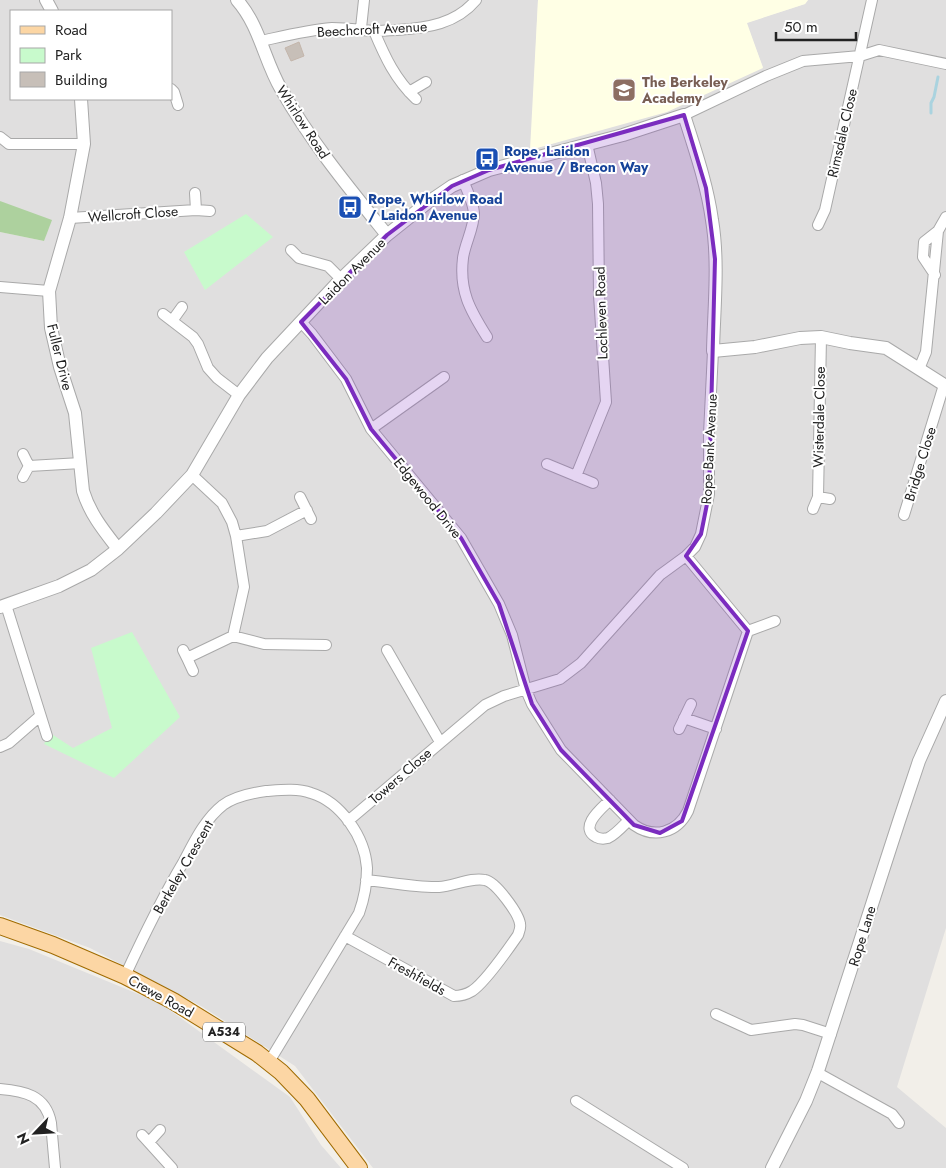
<svg xmlns="http://www.w3.org/2000/svg" width="946" height="1168" font-family="Jost,sans-serif">
  <rect width="100%" height="100%" fill="#f2efe9"/>
  <path fill="#e0dfdf" fill-rule="evenodd" d="M 0,0 L 538,0 L 531,150 L 763,67 L 746,23 L 805,4 L 808,0 L 946,0 L 946,928 L 897,1087 L 946,1128 L 946,1168 L 373,1168 L 295,1066 L 201,1006 L 90,948 L 0,915 L 0,232 L 44,241 L 0,201 ZM 11,11 L 171,11 L 171,99 L 11,99 Z
    M 0,941 L 29,949 L 160,1003 L 290,1097 L 321,1145 L 341,1168 L 0,1168 Z"/>
  <path fill="#ffffe5" d="M 538,0 L 808,0 L 805,4 L 747,23 L 763,68 L 667,112 L 530,150 Z"/>
  <path fill="#add19e" d="M 0,201 L 52,220 L 44,241 L 0,232 Z"/>
  <path fill="#c8facc" d="M 246,214 L 273,237 L 205,290 L 184,252 Z
    M 132,632 L 180,717 L 114,778 L 44,744 L 50,733 L 73,748 L 112,728 L 91,648 Z"/>
  <g fill="none" stroke-linecap="round" stroke-linejoin="round">
    <path stroke="#aad3df" stroke-width="3" d="M 931,113 L 931,103 L 934,97 L 938,77"/>
  </g>
  <path fill="#c7bfb8" stroke="#c4b6ab" d="M 299,42 L 304,56 L 291,61 L 285,48 Z"/>
  <g fill="none" stroke-linecap="round" stroke-linejoin="round">
    <g stroke="#a9a9a9" stroke-width="12">
      <path id="minor" d="M 361,28 L 364,0
        M 374,31 C 385,57 395,79 416,99
        M 261,41 C 284,36 308,30 332,28 C 347,28 360,30 374,31 C 382,31 390,30 397,30 C 427,28 456,24 476,0
        M 171,89 L 174,92 L 178,105
        M 409,92 L 426,82
        M 684,115 L 766,76 L 803,61 L 860,56 L 879,50 L 946,64
        M 0,137 L 9,144 L 84,144
        M 463,180 C 467,191 473,201 474,213 C 474,228 465,243 463,258 C 459,291 470,310 487,337
        M 195,193 L 196,210
        M 70,218 L 196,210 L 210,211
        M 818,225 L 825,210 L 872,0
        M 291,250 L 299,258 L 328,266 L 341,279
        M 935,275 L 923,257 L 924,242 L 938,231
        M 0,287 L 49,291
        M 163,314 L 193,337 L 198,344 L 208,368 L 217,378 L 239,395
        M 172,321 L 182,307
        M 301,322 L 312,334 L 346,379 L 371,429 L 461,538 L 499,604 L 512,635 L 526,690 L 532,704 L 561,750 L 634,825 C 654,839 677,833 688,811 L 748,631 L 686,556
        M 919,369 L 926,352 L 938,231 L 946,217
        M 371,429 L 444,377
        M 23,454 L 29,466
        M 547,464 L 593,483
        M 576,476 L 606,402 L 599,295 L 598,204 L 596,183 L 587,144
        M 23,477 L 29,466 L 81,463
        M 300,497 L 311,519
        M 818,497 L 830,499
        M 813,509 L 818,497 L 821,337
        M 904,515 L 944,385
        M 236,536 L 267,531 L 307,510
        M 6,605 L 47,736
        M 748,631 L 775,621
        M 233,636 L 264,644 L 326,645
        M 183,650 L 187,658 L 233,636 L 244,587 L 236,536 L 232,522 L 222,503 L 192,475
        M 387,650 L 440,742
        M 187,658 L 193,671
        M 684,718 L 716,729
        M 679,729 L 691,704
        M 0,747 L 9,743 L 40,716
        M 610,800 C 602,808 578,827 596,837 C 600,839 604,839 608,838 C 615,835 623,826 629,820
        M 348,821 L 485,705 L 504,696 L 560,679 L 581,663 L 660,575 L 686,556 L 695,547 L 701,534 L 709,494 L 709,434 L 713,351
        M 345,936 L 454,996 C 460,996 467,994 472,991 C 484,983 509,948 518,935 C 519,932 521,928 520,924 C 519,914 496,882 485,880 C 471,877 454,886 439,887 C 419,888 387,882 366,880
        M 125,976 C 143,937 162,898 184,861 C 194,842 205,819 223,805 C 234,797 252,793 266,791 C 280,790 297,788 311,793 C 341,802 365,837 367,868 C 367,884 364,899 359,913 L 269,1062
        M 716,1014 L 751,1030 L 795,1024 L 803,1025 L 831,1034
        M 818,1073 L 892,1114 L 899,1123
        M 0,1089 C 24,1091 46,1095 51,1123 L 55,1168
        M 576,1101 L 683,1168
        M 142,1135 L 172,1168
        M 150,1141 L 160,1130"/>
    </g>
    <g stroke="#a9a9a9" stroke-width="14">
      <path id="tertiary" d="M 46,0 L 52,11
        M 237,0 C 260,26 264,60 281,89 C 311,142 349,188 387,235
        M 81,99 L 84,144 L 70,218 L 49,291 L 51,328 L 60,367 L 75,413 L 83,491 C 90,514 104,531 118,549
        M 0,607 L 59,586 L 91,570 L 118,549 L 156,513 L 192,475 L 239,395 L 267,358 L 341,279 L 387,235 L 427,203 L 452,186 L 489,170 L 623,135 L 684,115 C 695,150 707,184 712,220 C 719,262 714,308 713,351 L 755,347 L 800,338 L 821,337 L 850,343 L 886,348 L 946,386
        M 772,1168 L 806,1101 L 818,1071 L 899,821 L 919,761 L 946,701"/>
    </g>
    <g stroke="#a06b00" stroke-width="18">
      <path id="primary" d="M 0,926 L 53,945 L 125,976 L 173,1001 L 257,1053 L 281,1072 L 307,1099 L 359,1168"/>
    </g>
    <use href="#minor" stroke="#fff" stroke-width="10"/>
    <use href="#tertiary" stroke="#fff" stroke-width="12"/>
    <use href="#primary" stroke="#fcd6a4" stroke-width="16"/>
  </g>
  <path fill="#7b2cbf" fill-opacity="0.2" stroke="#7b2cbf" stroke-width="4" stroke-linejoin="round" d="M 684,115 L 706,188 L 715,259 L 709,494 L 701,534 L 686,556 L 748,631 L 682,821 L 660,833 L 634,825 L 561,750 L 532,704 L 499,604 L 461,538 L 371,429 L 346,379 L 301,322 L 387,235 L 452,186 L 489,170 Z"/>
  <defs>
    <g id="school-square" transform="scale(1.25)"><rect x="-9" y="-9" width="18" height="18" rx="4" fill="#8d6e63" stroke="#fff"/><path d="M0-5L7-2L0 1L-7-2ZM-4 1L0 2.5L4 1V4Q0 6-4 4Z" fill="#fff"/></g>
    <g id="bus-square" transform="scale(1.25)"><rect x="-9" y="-9" width="18" height="18" rx="4" fill="#1a4fb4" stroke="#fff"/><path d="M-5-6H5V4H4V6H2V4H-2V6H-4V4H-5ZM-3.5-4V0h7V-4ZM-3.5 1.2v1.5H-2V1.2ZM2 1.2v1.5H3.5V1.2Z" fill="#fff"/></g>
  </defs>
  <g fill-rule="evenodd">
    <use href="#school-square" x="624" y="90"/>
    <use href="#bus-square" x="487" y="159"/>
    <use href="#bus-square" x="350" y="207"/>
  </g>
  <g text-anchor="middle" stroke-width="4" stroke-linejoin="round" paint-order="stroke">
    <rect fill="#fff" stroke="#646464" stroke-width="1" x="203" y="1022.5" width="42" height="19" rx="4"/>
    <g font-size="12" font-weight="bold" fill="#222">
      <text x="224" y="1036">A534</text>
    </g>
    <g font-size="14" fill="#222" stroke="#fff">
      <text transform="translate(372 29) rotate(-3)" y="5">Beechcroft Avenue</text>
      <text transform="translate(303 122) rotate(57)" y="5">Whirlow Road</text>
      <text transform="translate(842 133) rotate(-77)" y="5">Rimsdale Close</text>
      <text transform="translate(133 214) rotate(-4)" y="5">Wellcroft Close</text>
      <text transform="translate(352 271) rotate(-45)" y="5">Laidon Avenue</text>
      <text transform="translate(601 313) rotate(-92)" y="5">Lochleven Road</text>
      <text transform="translate(60 357) rotate(76)" y="5">Fuller Drive</text>
      <text transform="translate(819 417) rotate(-89)" y="5">Wisterdale Close</text>
      <text transform="translate(709 449) rotate(-87)" y="5">Rope Bank Avenue</text>
      <text transform="translate(920 464) rotate(-73)" y="5">Bridge Close</text>
      <text transform="translate(428 498) rotate(51)" y="5">Edgewood Drive</text>
      <text transform="translate(400 776) rotate(-41)" y="5">Towers Close</text>
      <text transform="translate(183 867) rotate(-60)" y="5">Berkeley Crescent</text>
      <text transform="translate(862 936) rotate(-73)" y="5">Rope Lane</text>
      <text transform="translate(417 976) rotate(29)" y="5">Freshfields</text>
      <text transform="translate(161 996) rotate(29)" y="5">Crewe Road</text>
    </g>
    <g font-size="14" font-weight="bold" fill="#785e54" stroke="#fff" text-anchor="start">
      <text x="642" y="87">The Berkeley<tspan x="642" dy="16">Academy</tspan></text>
    </g>
    <g font-size="14" font-weight="bold" fill="#164399" stroke="#fff" text-anchor="start">
      <text x="504" y="156">Rope, Laidon<tspan x="504" dy="16">Avenue / Brecon Way</tspan></text>
      <text x="368" y="204">Rope, Whirlow Road<tspan x="368" dy="16">/ Laidon Avenue</tspan></text>
    </g>
  </g>
  <rect x="10" y="10" width="162" height="90" fill="#ffffff" stroke="#a7a7a7"/>
  <rect x="20" y="26" width="25" height="8" fill="#fcd6a4" stroke="#a7a7a7"/>
  <text x="55" y="35" font-size="15" fill="#222222">Road</text>
  <rect x="20" y="48" width="25" height="15" fill="#c8facc" stroke="#a7a7a7"/>
  <text x="55" y="60" font-size="15" fill="#222222">Park</text>
  <rect x="20" y="72" width="25" height="15" fill="#c7bfb8" stroke="#a7a7a7"/>
  <text x="55" y="85" font-size="15" fill="#222222">Building</text>
  <g transform="translate(35 1133) rotate(245)" stroke="#ffffff" stroke-width="4" paint-order="stroke">
  <path d="M0-4L9 19L0 12L-9 19Z" fill="#222222"/>
  <text y="-8" font-size="14" font-weight="bold" text-anchor="middle" fill="#222222">N</text>
  </g>
  <path d="M776 32v8h80v-8" fill="none" stroke="#222222" stroke-width="2.5"/>
  <text x="784" y="32" font-size="15" fill="#222222" stroke="#ffffff" stroke-width="4" paint-order="stroke">50 m</text>
</svg>
